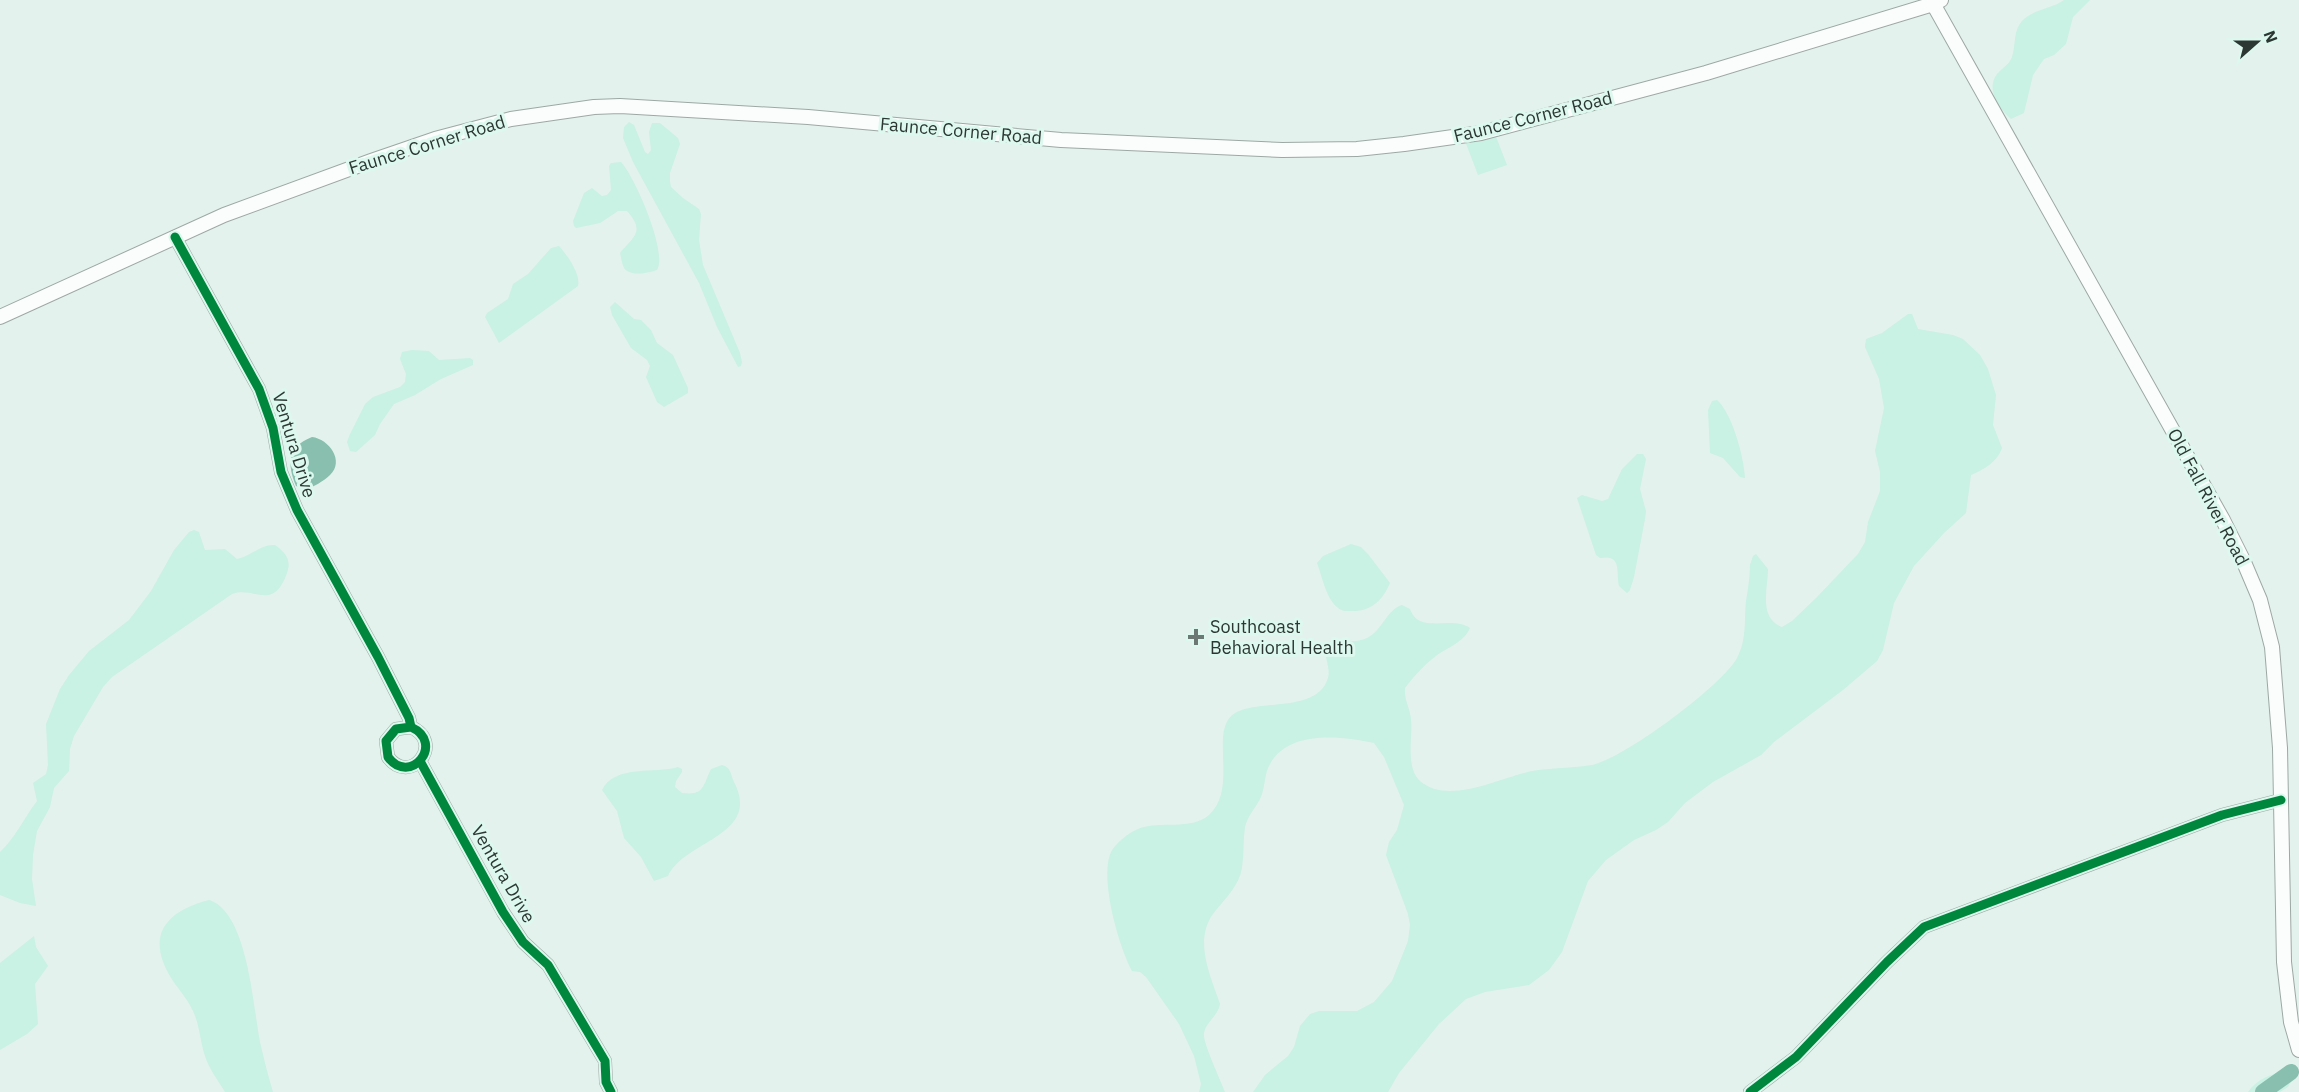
<svg xmlns="http://www.w3.org/2000/svg" width="2299" height="1092" font-family="'IBM Plex Sans',sans-serif">
  <rect width="100%" height="100%" fill="#e3f2ed"/>
  <path fill="#c9f1e4" d="M 2064,0 L 2090,0 L 2073,17 L 2066,44 L 2054,55 L 2044,59 L 2033,75 L 2024,113 L 2011,119 C 2000,109 1985,90 1997,74 C 2002,68 2009,65 2012,57 C 2016,45 2013,31 2022,21 C 2033,9 2052,9 2064,0 Z
    M 629,122 L 634,125 L 645,152 L 648,154 L 651,150 L 649,132 L 652,123 L 660,123 L 678,138 L 680,144 L 670,173 L 670,182 L 671,187 L 683,198 L 699,209 L 701,214 L 699,240 L 703,265 L 740,353 L 742,362 L 741,366 L 738,367 L 717,327 L 699,283 L 633,162 L 623,138 L 624,127 Z
    M 1495,134 L 1507,165 L 1478,175 L 1465,141 L 1474,141 Z
    M 621,162 C 635,177 668,253 657,270 C 649,273 630,277 624,268 C 622,264 621,257 620,253 C 633,237 646,232 627,211 L 618,211 L 600,223 L 576,228 L 574,226 L 573,221 L 584,193 L 592,188 L 602,196 L 607,195 L 611,190 L 609,166 L 611,163 Z
    M 559,246 C 567,255 581,274 578,286 L 499,343 L 485,317 L 487,313 L 508,299 L 513,284 L 528,274 L 551,248 Z
    M 615,302 L 634,319 L 641,320 L 651,330 L 657,343 L 673,355 L 688,388 L 688,393 L 664,407 L 657,402 L 646,377 L 650,366 L 647,360 L 631,348 L 612,315 L 610,307 Z
    M 1908,314 L 1912,314 L 1918,329 L 1953,335 L 1963,339 L 1980,355 L 1988,369 L 1996,395 L 1993,425 L 2002,448 C 1997,462 1985,469 1971,475 L 1966,513 L 1944,533 L 1914,566 L 1894,603 L 1883,650 L 1877,661 L 1843,690 L 1774,742 L 1761,755 L 1713,782 L 1685,803 L 1668,822 L 1656,830 L 1634,840 L 1606,860 L 1588,881 L 1562,952 L 1549,970 L 1529,985 L 1485,992 L 1466,999 L 1439,1024 L 1399,1073 L 1388,1092 L 1253,1092 L 1265,1075 L 1288,1056 L 1294,1047 L 1300,1026 L 1310,1014 L 1319,1011 L 1357,1011 L 1374,1002 L 1392,981 L 1408,941 L 1410,925 L 1408,914 L 1386,855 L 1389,842 L 1397,830 L 1404,805 L 1384,757 L 1374,743 C 1341,736 1285,729 1268,768 C 1264,778 1265,789 1260,799 C 1255,809 1248,815 1245,827 C 1243,840 1244,854 1242,868 C 1239,885 1227,897 1216,910 C 1192,938 1210,974 1220,1004 C 1218,1016 1206,1022 1204,1033 C 1202,1041 1221,1081 1225,1092 L 1199,1092 L 1201,1084 L 1194,1056 L 1179,1024 L 1146,977 L 1140,972 L 1132,971 C 1119,947 1099,878 1111,852 C 1116,843 1128,833 1138,829 C 1159,820 1191,831 1209,815 C 1236,790 1214,742 1228,720 C 1244,694 1316,718 1328,678 C 1331,668 1323,654 1325,643 C 1338,637 1353,645 1367,638 C 1383,630 1386,610 1402,605 L 1410,609 C 1419,635 1451,615 1470,628 C 1463,643 1448,647 1436,656 C 1424,665 1414,676 1405,688 C 1404,700 1410,708 1411,719 C 1413,737 1405,767 1420,781 C 1446,804 1494,781 1524,773 C 1546,767 1569,769 1592,765 C 1623,759 1722,686 1737,658 C 1747,640 1744,620 1746,601 C 1748,589 1750,577 1750,565 L 1753,556 L 1756,554 L 1768,569 C 1768,588 1758,618 1782,627 L 1792,621 L 1816,598 L 1858,554 L 1865,542 L 1868,522 L 1880,491 L 1880,472 L 1875,451 L 1884,408 L 1879,379 L 1865,347 L 1866,339 L 1882,333 Z
    M 412,350 L 429,351 L 439,360 L 470,358 L 473,360 L 473,365 L 441,379 L 415,395 L 394,404 L 380,424 L 375,435 L 356,452 L 350,451 L 347,442 L 350,434 L 365,404 L 373,397 L 400,387 L 405,382 L 406,374 L 400,359 L 402,352 Z
    M 1717,400 C 1732,413 1744,457 1745,478 L 1740,477 L 1723,458 L 1710,453 L 1708,410 L 1712,401 Z
    M 1637,454 L 1643,454 L 1646,459 L 1640,489 L 1646,511 L 1645,519 L 1634,577 L 1630,590 L 1627,593 L 1619,586 C 1616,571 1622,554 1600,558 L 1596,555 L 1577,498 L 1582,495 L 1602,501 L 1608,499 L 1622,469 Z
    M 194,530 L 199,532 L 205,550 L 225,549 L 237,559 C 251,556 261,544 275,545 C 285,552 292,560 287,573 C 273,612 255,586 232,594 L 112,677 L 103,687 L 74,736 L 70,749 L 69,771 L 54,788 L 50,807 L 37,831 L 33,855 L 32,879 L 36,906 L 20,903 L 0,895 L 0,852 C 16,837 24,818 37,801 L 33,783 L 46,774 L 48,765 L 46,724 L 60,689 L 69,675 L 89,651 L 129,620 L 151,591 L 174,550 L 189,532 Z
    M 1351,544 L 1361,547 L 1368,554 L 1390,583 C 1383,599 1373,610 1355,611 C 1348,611 1342,612 1337,607 C 1326,598 1322,576 1317,563 L 1323,556 Z
    M 722,765 C 732,768 730,774 734,782 C 762,836 685,840 668,876 L 654,881 L 641,857 L 624,838 L 617,811 L 602,790 C 615,764 656,774 678,767 L 682,769 L 682,772 L 676,781 L 675,787 L 682,793 C 705,796 703,785 711,769 Z
    M 209,900 C 248,912 253,1007 260,1042 C 264,1059 268,1076 273,1092 L 225,1092 C 218,1080 209,1069 205,1056 C 200,1041 200,1026 193,1011 C 188,1000 180,991 173,981 C 145,938 163,912 209,900 Z
    M 34,936 L 36,947 L 48,966 L 35,984 L 38,1024 L 27,1034 L 0,1050 L 0,963 Z
    M 2291,1071 L 2296,1073 L 2288,1087 L 2280,1092 L 2248,1092 C 2258,1078 2273,1073 2291,1071 Z"/>
  <path fill="#88bfae" d="M 312,437 C 329,439 345,461 330,475 C 324,481 313,487 305,490 L 296,486 C 287,464 287,447 312,437 Z"/>
  <g fill="none" stroke-linecap="round" stroke-linejoin="round">
    <path stroke="#88bfae" stroke-width="16" d="M 2263,1092 L 2291,1072"/>
    <g stroke="#9da8a4" stroke-width="14">
      <path id="street" d="M 175,237 L 259,389 L 273,428 L 281,472 L 297,510 L 378,657 L 409,718 L 411,727 C 446,743 410,787 388,757 L 386,741 L 396,729 L 411,727
        M 420,761 L 503,912 L 523,942 L 548,965 L 605,1061 L 606,1082 L 611,1092
        M 1750,1092 L 1796,1057 L 1887,962 L 1924,927 L 2222,815 L 2281,800"/>
    </g>
    <g stroke="#9da8a4" stroke-width="16">
      <path id="secondary" d="M 1931,0 L 2223,520 L 2243,560 L 2260,600 L 2272,647 L 2280,748 L 2284,962 L 2291,1022 L 2299,1050
        M 0,317 L 224,215 L 371,161 L 435,139 L 511,119 L 594,107 L 620,106 L 808,117 L 1061,140 L 1282,150 L 1357,149 L 1404,144 L 1481,133 L 1706,73 L 1933,4 L 1941,0"/>
    </g>
    <use href="#street" stroke="#fbfdfc" stroke-width="10"/>
    <use href="#secondary" stroke="#fbfdfc" stroke-width="14"/>
    <g stroke="#ddf8ee" stroke-width="13">
      <path id="cycleway" d="M 175,237 L 259,389 L 273,428 L 281,472 L 297,510 L 378,657 L 409,718 L 411,727 C 446,743 410,787 388,757 L 386,741 L 396,729 L 411,727
        M 420,761 L 503,912 L 523,942 L 548,965 L 605,1061 L 606,1082 L 611,1092
        M 1750,1092 L 1796,1057 L 1887,962 L 1924,927 L 2222,815 L 2281,800"/>
    </g>
    <use href="#cycleway" stroke="#00873e" stroke-width="9"/>
  </g>
  <path fill="#6c7874" stroke="#ddf8ee" stroke-width="2" d="M1193 628h6v6h6v6h-6v6h-6v-6h-6v-6h6z"/>
  <g text-anchor="middle" stroke-width="6" stroke-linejoin="round" paint-order="stroke">
    <g font-size="18" fill="#2c3733" stroke="#ddf8ee">
      <text transform="translate(1533 117) rotate(-14)" y="6">Faunce Corner Road</text>
      <text transform="translate(961 131) rotate(5)" y="6">Faunce Corner Road</text>
      <text transform="translate(427 145) rotate(-17)" y="6">Faunce Corner Road</text>
      <text transform="translate(294 445) rotate(73)" y="6">Ventura Drive</text>
      <text transform="translate(2208 497) rotate(62)" y="6">Old Fall River Road</text>
      <text transform="translate(503 874) rotate(60)" y="6">Ventura Drive</text>
    </g>
    <g font-size="18" fill="#2c3733" stroke="#ddf8ee" text-anchor="start">
      <text x="1210" y="633">Southcoast<tspan x="1210" dy="21">Behavioral Health</tspan></text>
    </g>
  </g>
  <g transform="translate(2257 42) rotate(69)" stroke="#ddf8ee" stroke-width="4.5" paint-order="stroke">
  <path d="M0-4.5L10 22L0 15L-10 22Z" fill="#2c3733"/>
  <text y="-9" font-size="16" font-weight="bold" text-anchor="middle" fill="#2c3733">N</text>
  </g>
</svg>
